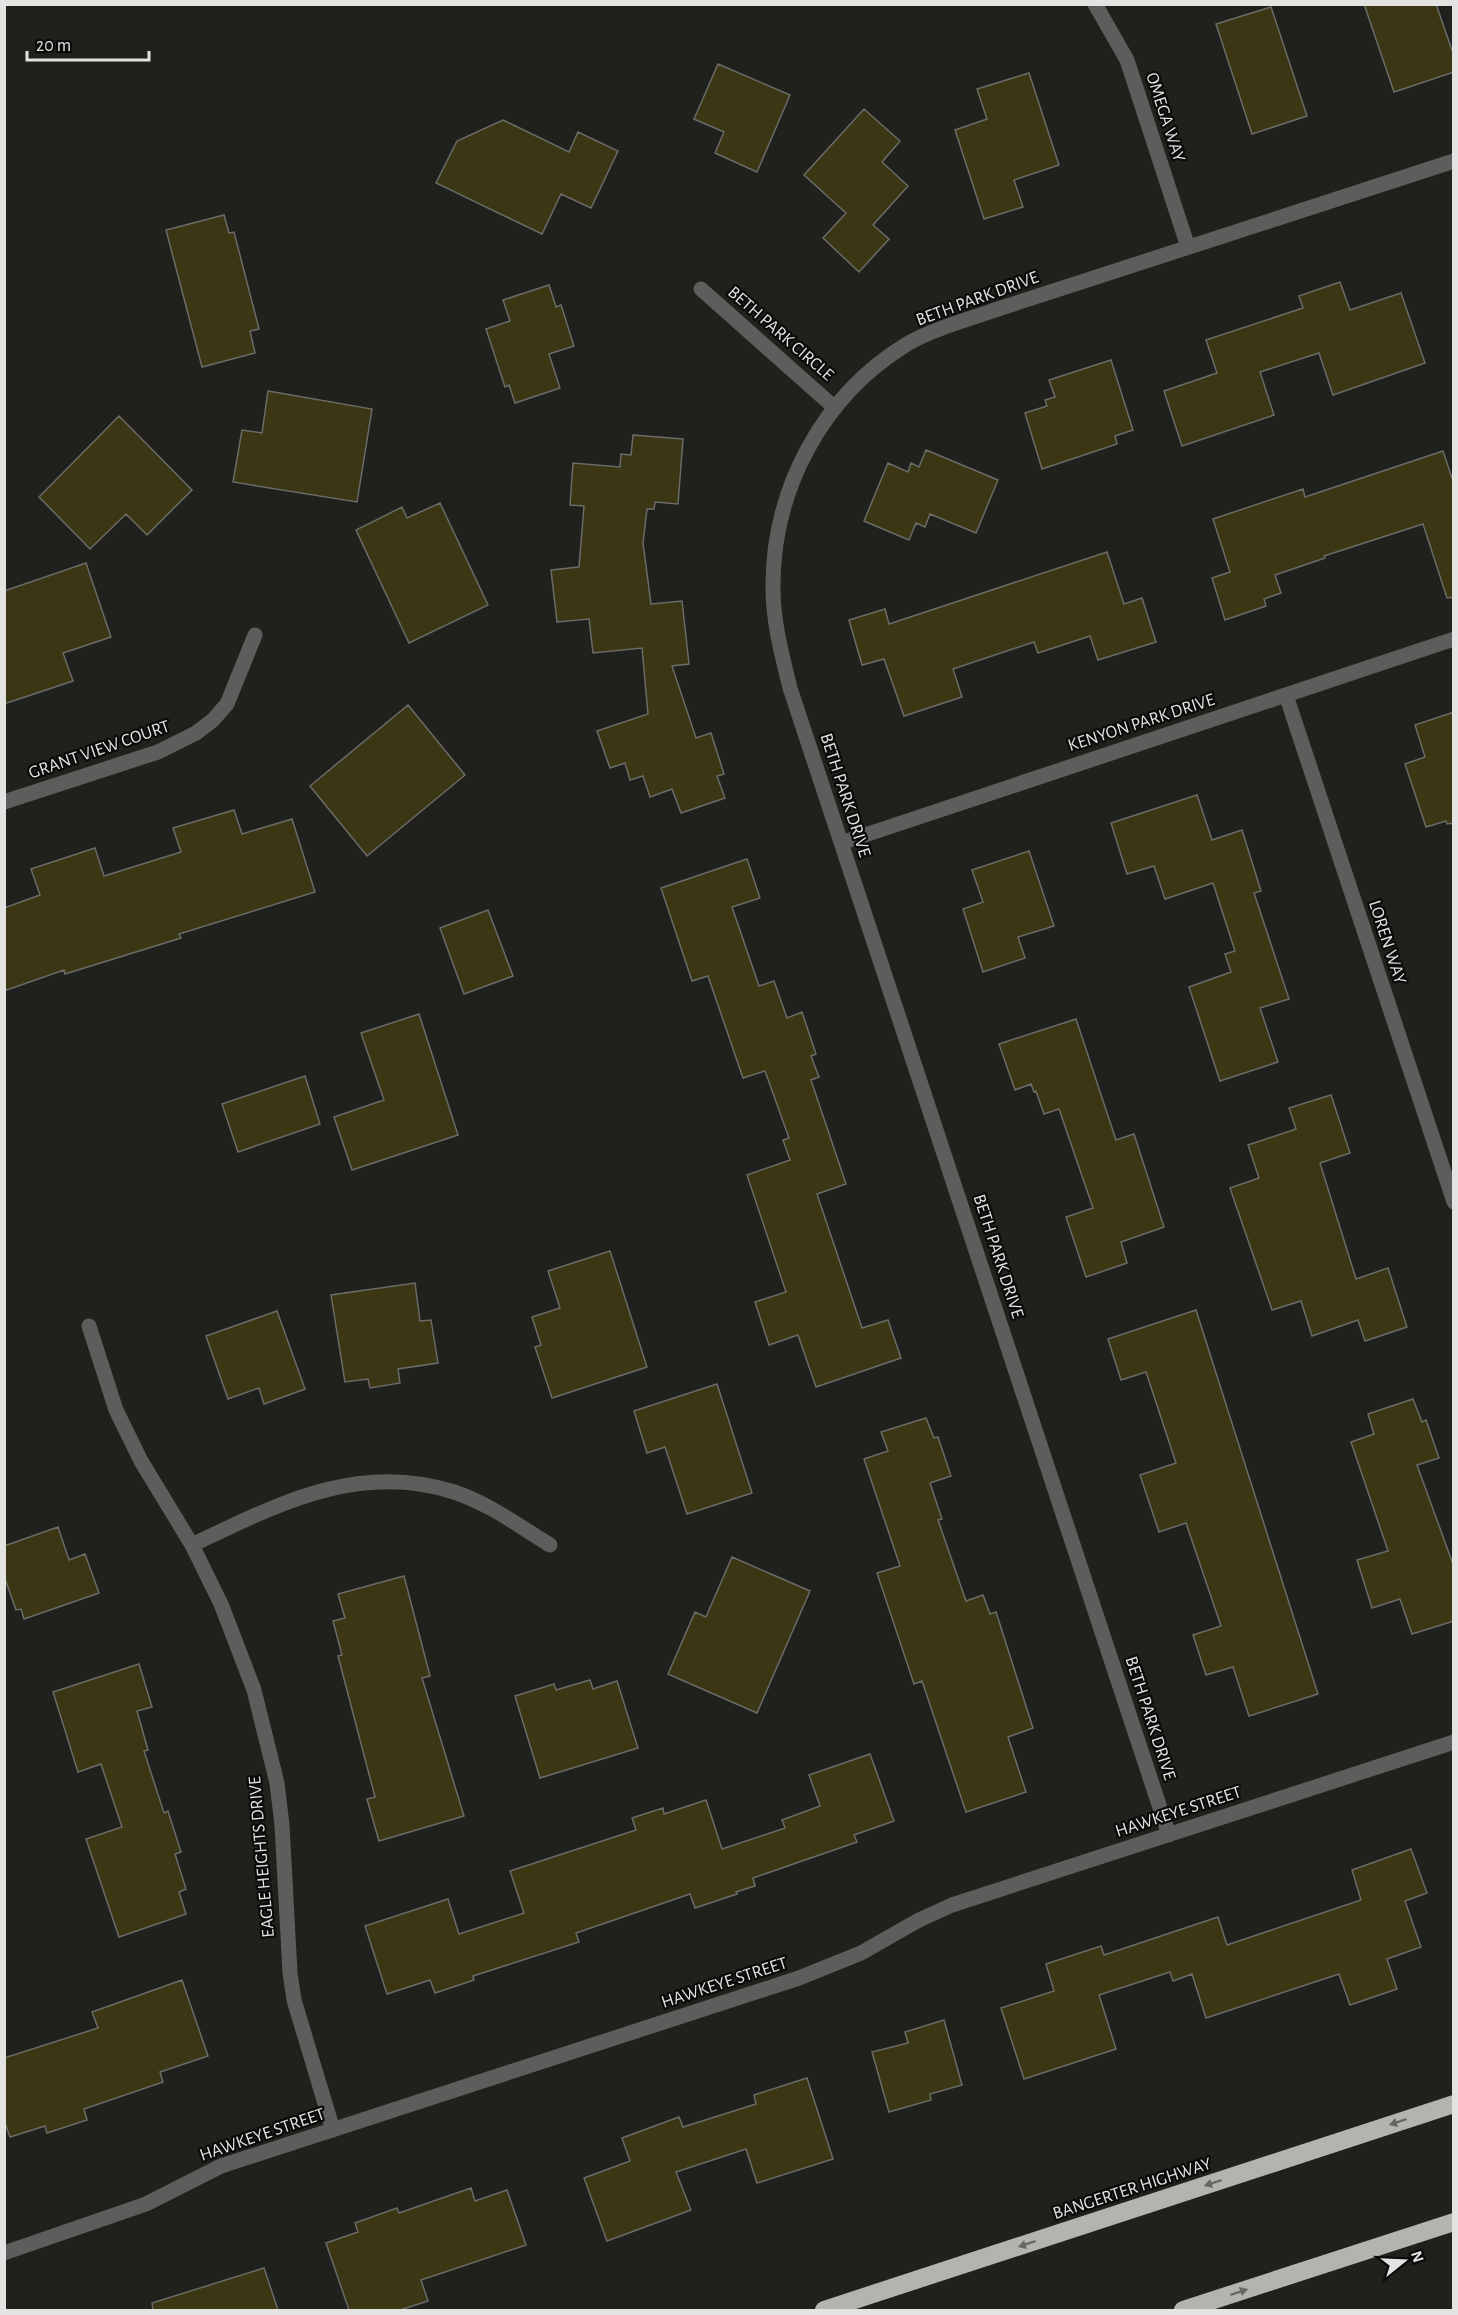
<svg xmlns="http://www.w3.org/2000/svg" width="1458" height="2315" font-family="'Alegreya Sans',sans-serif">
  <rect width="100%" height="100%" fill="#20201d"/>
  <path fill="#3b3614" stroke="#6b6b68" stroke-width="1.5" d="M 1364,4 L 1436,4 L 1454,56 L 1454,72 L 1394,92 Z
    M 1271,7 L 1307,116 L 1252,134 L 1216,24 Z
    M 718,64 L 790,95 L 757,172 L 715,153 L 724,132 L 694,119 Z
    M 1029,73 L 1059,165 L 1014,180 L 1023,207 L 984,219 L 955,130 L 987,119 L 977,89 Z
    M 864,109 L 900,141 L 882,162 L 908,186 L 873,225 L 889,239 L 859,272 L 823,238 L 846,213 L 804,175 Z
    M 503,120 L 569,152 L 578,132 L 618,151 L 591,208 L 561,194 L 542,234 L 436,183 L 457,141 Z
    M 224,215 L 229,233 L 234,232 L 259,329 L 250,331 L 255,353 L 202,367 L 166,230 Z
    M 1340,282 L 1350,310 L 1401,293 L 1425,363 L 1333,395 L 1319,353 L 1260,372 L 1274,415 L 1182,446 L 1164,391 L 1217,373 L 1206,340 L 1303,308 L 1299,296 Z
    M 549,285 L 556,307 L 561,305 L 574,346 L 549,354 L 560,388 L 515,403 L 509,385 L 505,387 L 486,329 L 510,321 L 503,300 Z
    M 1111,360 L 1133,430 L 1115,436 L 1117,444 L 1042,469 L 1025,413 L 1047,406 L 1045,400 L 1055,397 L 1049,380 Z
    M 268,391 L 372,409 L 357,502 L 233,482 L 242,430 L 262,433 Z
    M 119,416 L 192,490 L 147,535 L 126,514 L 90,549 L 39,497 Z
    M 633,435 L 683,439 L 678,504 L 655,502 L 654,509 L 647,509 L 643,543 L 651,604 L 682,601 L 689,664 L 672,666 L 696,738 L 711,733 L 724,774 L 717,776 L 725,798 L 681,813 L 672,789 L 650,797 L 643,776 L 630,780 L 625,763 L 610,768 L 597,731 L 648,714 L 642,648 L 593,653 L 589,619 L 557,622 L 551,570 L 579,567 L 584,506 L 570,505 L 573,463 L 620,467 L 621,454 L 631,455 Z
    M 926,450 L 998,480 L 976,533 L 930,514 L 925,527 L 916,523 L 909,540 L 864,521 L 888,463 L 908,472 L 911,463 L 919,467 Z
    M 1443,451 L 1454,484 L 1454,597 L 1447,598 L 1423,524 L 1324,556 L 1325,558 L 1275,575 L 1281,593 L 1264,599 L 1266,606 L 1225,620 L 1212,578 L 1230,572 L 1213,519 L 1303,489 L 1305,497 Z
    M 440,503 L 488,605 L 409,643 L 356,530 L 402,507 L 407,518 Z
    M 1107,552 L 1124,604 L 1142,598 L 1156,642 L 1098,660 L 1090,636 L 1038,653 L 1034,642 L 953,669 L 962,697 L 904,716 L 884,659 L 862,665 L 849,620 L 885,609 L 889,624 Z
    M 86,563 L 111,637 L 63,653 L 73,681 L 4,704 L 4,591 Z
    M 408,705 L 465,775 L 367,856 L 310,786 Z
    M 1454,712 L 1454,823 L 1447,824 L 1446,821 L 1426,827 L 1405,764 L 1425,757 L 1415,725 Z
    M 1197,795 L 1212,840 L 1242,830 L 1261,891 L 1254,893 L 1289,999 L 1260,1008 L 1278,1062 L 1220,1081 L 1189,987 L 1231,972 L 1225,954 L 1235,951 L 1213,883 L 1165,899 L 1154,866 L 1127,874 L 1111,823 Z
    M 234,810 L 242,834 L 292,819 L 315,892 L 179,934 L 181,938 L 65,974 L 64,970 L 4,991 L 4,908 L 40,895 L 31,869 L 95,848 L 104,876 L 181,852 L 173,828 Z
    M 1029,851 L 1054,926 L 1018,937 L 1025,958 L 983,972 L 963,909 L 983,902 L 972,870 Z
    M 747,859 L 760,898 L 732,907 L 759,986 L 774,981 L 787,1018 L 802,1012 L 816,1054 L 811,1056 L 819,1077 L 811,1080 L 846,1184 L 817,1194 L 862,1328 L 888,1320 L 901,1358 L 816,1387 L 798,1335 L 769,1345 L 755,1302 L 786,1292 L 747,1175 L 790,1160 L 783,1140 L 789,1138 L 765,1071 L 743,1078 L 708,976 L 692,981 L 661,888 Z
    M 488,910 L 513,976 L 464,994 L 440,928 Z
    M 419,1014 L 458,1135 L 352,1170 L 334,1117 L 384,1100 L 361,1033 Z
    M 1076,1019 L 1116,1140 L 1134,1134 L 1164,1227 L 1121,1242 L 1127,1263 L 1086,1277 L 1066,1217 L 1093,1208 L 1059,1109 L 1044,1114 L 1036,1091 L 1034,1092 L 1031,1084 L 1015,1090 L 999,1044 Z
    M 305,1076 L 320,1124 L 238,1152 L 222,1104 Z
    M 1331,1095 L 1350,1153 L 1320,1163 L 1356,1279 L 1388,1268 L 1407,1327 L 1365,1341 L 1358,1320 L 1312,1336 L 1301,1301 L 1272,1310 L 1230,1188 L 1259,1178 L 1248,1145 L 1296,1129 L 1289,1108 Z
    M 610,1251 L 647,1367 L 552,1398 L 535,1347 L 541,1345 L 532,1317 L 560,1308 L 548,1271 Z
    M 415,1283 L 420,1321 L 431,1320 L 438,1363 L 398,1369 L 400,1383 L 370,1388 L 368,1379 L 345,1382 L 331,1295 Z
    M 1196,1310 L 1318,1694 L 1249,1716 L 1233,1667 L 1206,1675 L 1193,1635 L 1221,1626 L 1186,1523 L 1159,1532 L 1140,1475 L 1176,1463 L 1146,1372 L 1121,1380 L 1108,1339 Z
    M 277,1311 L 305,1389 L 264,1404 L 259,1388 L 228,1399 L 206,1336 Z
    M 717,1384 L 752,1493 L 687,1514 L 665,1447 L 647,1453 L 634,1411 Z
    M 1413,1399 L 1422,1422 L 1426,1420 L 1439,1458 L 1417,1465 L 1454,1567 L 1454,1621 L 1412,1634 L 1400,1599 L 1372,1608 L 1357,1560 L 1388,1551 L 1351,1442 L 1374,1434 L 1368,1414 Z
    M 926,1418 L 934,1438 L 938,1437 L 951,1476 L 930,1483 L 942,1519 L 938,1520 L 966,1601 L 983,1595 L 990,1614 L 996,1612 L 1033,1728 L 1008,1737 L 1026,1792 L 966,1812 L 922,1681 L 914,1684 L 877,1573 L 900,1566 L 864,1459 L 888,1451 L 881,1432 Z
    M 58,1527 L 69,1560 L 85,1554 L 99,1593 L 24,1619 L 21,1609 L 16,1610 L 4,1576 L 4,1546 Z
    M 732,1557 L 810,1591 L 757,1713 L 668,1674 L 695,1612 L 706,1617 Z
    M 404,1576 L 430,1676 L 422,1678 L 464,1816 L 379,1841 L 367,1799 L 375,1797 L 338,1656 L 342,1655 L 333,1621 L 345,1618 L 338,1594 Z
    M 139,1664 L 152,1707 L 137,1711 L 148,1750 L 144,1751 L 164,1813 L 168,1811 L 181,1852 L 175,1854 L 186,1889 L 179,1892 L 186,1914 L 119,1937 L 86,1839 L 122,1827 L 101,1764 L 78,1772 L 53,1692 Z
    M 590,1680 L 593,1689 L 617,1681 L 638,1748 L 540,1778 L 515,1696 L 554,1684 L 556,1690 Z
    M 870,1754 L 894,1821 L 854,1835 L 857,1842 L 753,1878 L 755,1886 L 736,1892 L 737,1894 L 695,1908 L 690,1894 L 576,1933 L 579,1942 L 473,1976 L 474,1980 L 435,1993 L 430,1980 L 387,1994 L 365,1926 L 448,1899 L 459,1934 L 524,1913 L 510,1871 L 636,1830 L 632,1818 L 663,1808 L 664,1814 L 706,1800 L 722,1849 L 785,1828 L 782,1820 L 820,1806 L 809,1775 Z
    M 1411,1849 L 1427,1893 L 1405,1901 L 1421,1947 L 1387,1959 L 1397,1989 L 1350,2005 L 1339,1974 L 1206,2018 L 1192,1974 L 1173,1981 L 1170,1972 L 1099,1995 L 1116,2049 L 1024,2079 L 1001,2008 L 1054,1991 L 1046,1964 L 1101,1946 L 1104,1955 L 1218,1917 L 1227,1945 L 1361,1900 L 1352,1870 Z
    M 182,1980 L 208,2056 L 160,2072 L 163,2082 L 84,2109 L 87,2120 L 47,2133 L 45,2126 L 10,2137 L 4,2120 L 4,2058 L 98,2028 L 92,2012 Z
    M 944,2020 L 962,2085 L 930,2094 L 931,2100 L 889,2112 L 872,2052 L 908,2043 L 905,2032 Z
    M 807,2078 L 833,2159 L 757,2183 L 746,2149 L 676,2172 L 691,2210 L 607,2241 L 584,2178 L 630,2161 L 622,2138 L 679,2117 L 683,2127 L 756,2104 L 754,2095 Z
    M 471,2188 L 475,2201 L 507,2190 L 526,2245 L 421,2280 L 428,2301 L 400,2310 L 349,2310 L 326,2243 L 358,2232 L 355,2223 L 397,2208 L 399,2213 Z
    M 264,2268 L 278,2310 L 153,2310 L 152,2303 Z"/>
  <g fill="none" stroke-linecap="round" stroke-linejoin="round">
    <path stroke="#5d5d5c" stroke-width="15" d="M 1095,4 L 1127,60 L 1188,247
      M 701,289 L 835,408
      M 1286,695 L 1454,1202
      M 4,802 L 158,752 L 196,733 L 213,720 L 227,704 L 255,635
      M 841,843 L 1454,639
      M 89,1326 L 116,1410 L 141,1461 L 192,1545 L 221,1604 L 254,1690 L 277,1783 L 282,1825 L 290,1973 L 294,2000 L 333,2130
      M 192,1545 C 276,1505 358,1461 454,1492 C 488,1503 519,1526 550,1545
      M 1169,1835 L 790,688 C 782,655 773,622 773,589 C 772,490 822,396 907,344 C 933,329 964,321 992,311 L 1454,161
      M 4,2253 L 146,2204 L 221,2166 L 799,1978 L 861,1953 L 919,1920 L 952,1905 L 1454,1742"/>
    <path stroke="#b4b3b0" stroke-width="18" d="M 824,2310 L 1454,2104
      M 1183,2310 L 1454,2222"/>
  </g>
  <defs><path id="oneway-solid" d="M-6-.8H1V-3.2L6.5 0L1 3.2V.8H-6Z" transform="scale(1.5)"/></defs>
  <g fill="#686765">
    <use href="#oneway-solid" transform="translate(1398 2122) rotate(162)"/>
    <use href="#oneway-solid" transform="translate(1213 2183) rotate(162)"/>
    <use href="#oneway-solid" transform="translate(1027 2244) rotate(162)"/>
    <use href="#oneway-solid" transform="translate(1239 2292) rotate(-18)"/>
  </g>
  <g text-anchor="middle" stroke-width="4.5" stroke-linejoin="round" paint-order="stroke">
    <g font-size="18" fill="#e3e3e1" stroke="#0a0a09">
      <text transform="translate(1166 117) rotate(72)" y="6">OMEGA WAY</text>
      <text transform="translate(977 298) rotate(-20)" y="6">BETH PARK DRIVE</text>
      <text transform="translate(781 333) rotate(41)" y="6">BETH PARK CIRCLE</text>
      <text transform="translate(1141 722) rotate(-18)" y="6">KENYON PARK DRIVE</text>
      <text transform="translate(99 749) rotate(-19)" y="6">GRANT VIEW COURT</text>
      <text transform="translate(846 795) rotate(72)" y="6">BETH PARK DRIVE</text>
      <text transform="translate(1388 942) rotate(72)" y="6">LOREN WAY</text>
      <text transform="translate(999 1256) rotate(72)" y="6">BETH PARK DRIVE</text>
      <text transform="translate(1151 1718) rotate(72)" y="6">BETH PARK DRIVE</text>
      <text transform="translate(1178 1811) rotate(-18)" y="6">HAWKEYE STREET</text>
      <text transform="translate(261 1857) rotate(-95)" y="6">EAGLE HEIGHTS DRIVE</text>
      <text transform="translate(724 1982) rotate(-18)" y="6">HAWKEYE STREET</text>
      <text transform="translate(262 2134) rotate(-19)" y="6">HAWKEYE STREET</text>
      <text transform="translate(1132 2188) rotate(-18)" y="6">BANGERTER HIGHWAY</text>
    </g>
  </g>
  <rect width="1458" height="2315" fill="none" stroke="#e3e3e1" stroke-width="12"/>
  <g transform="translate(1404 2261) rotate(72)" stroke="#0a0a09" stroke-width="4.5" paint-order="stroke">
  <path d="M0-4.5L10 22L0 15L-10 22Z" fill="#e3e3e1"/>
  <text y="-9" font-size="16" font-weight="bold" text-anchor="middle" fill="#e3e3e1">N</text>
  </g>
  <path d="M27 51v9h122v-9" fill="none" stroke="#e3e3e1" stroke-width="3"/>
  <text x="36" y="51" font-size="18" fill="#e3e3e1" stroke="#0a0a09" stroke-width="4.5" paint-order="stroke">20 m</text>
</svg>
